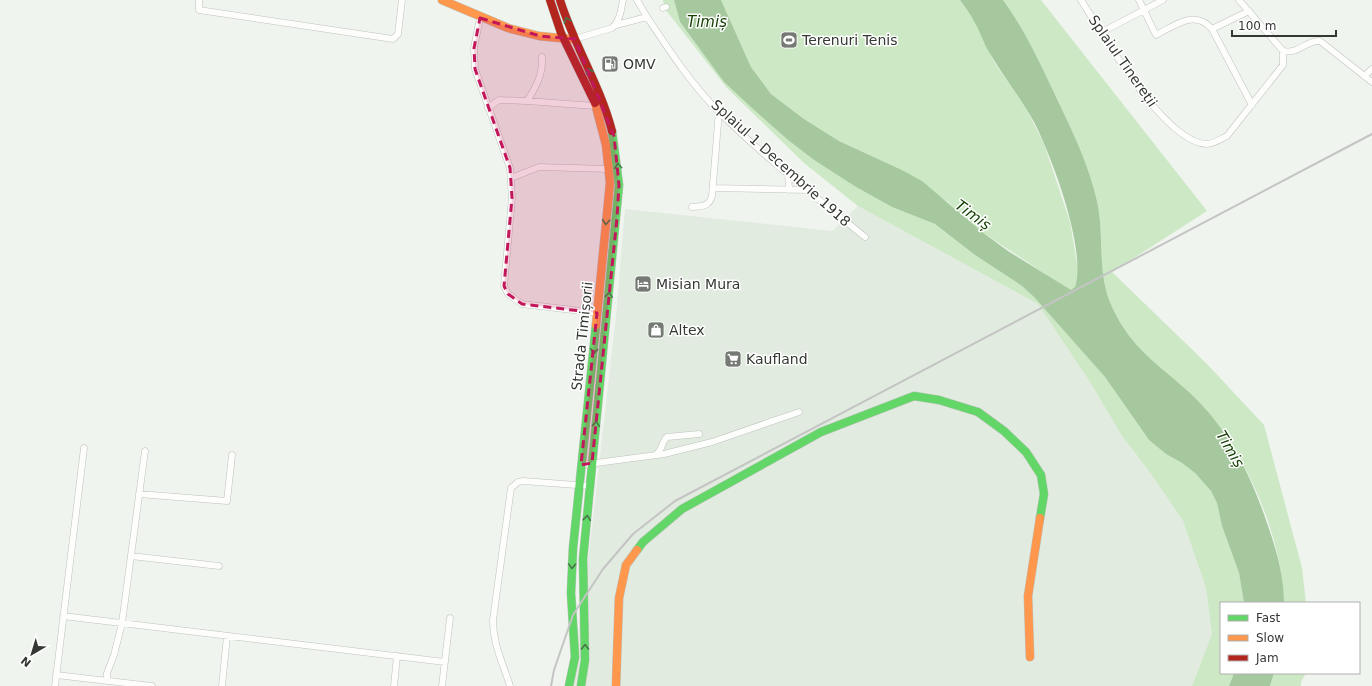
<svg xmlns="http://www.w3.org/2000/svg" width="1372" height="686" font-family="'DejaVu Sans',sans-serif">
  <rect width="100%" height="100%" fill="#eff4ee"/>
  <path fill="#e1ebdf" d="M 858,206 L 1038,304 L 1090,382 L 1122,436 L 1149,471 L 1183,521 L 1206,588 L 1212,634 L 1192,686 L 571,686 L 590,545 L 616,316 L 625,209 L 832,231 Z"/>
  <path fill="#cce8c5" d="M 663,0 L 674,0 L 680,22 L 724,82 L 752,108 L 788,140 L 814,160 L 856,187 L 892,207 L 935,224 L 975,255 L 1022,286 L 1034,297 L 1105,377 L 1149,440 L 1166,454 L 1182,463 L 1195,473 L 1211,491 L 1217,503 L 1222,526 L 1239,573 L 1244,603 L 1221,603 L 1221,673 L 1234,673 L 1229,686 L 1192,686 L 1212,634 L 1206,588 L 1183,521 L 1149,471 L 1122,436 L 1090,382 L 1038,304 L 858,206 L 804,163 L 727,88 L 665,9 Z
    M 721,0 L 960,0 L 976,23 L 996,65 L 1026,108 L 1044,144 L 1070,222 L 1078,270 L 1075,288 L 1071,290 L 1068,289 L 982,232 L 967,221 L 948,202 L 902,170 L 839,141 L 804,119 L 771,94 L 751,67 Z
    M 1003,0 L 1041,0 L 1207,211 L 1112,272 L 1207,364 L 1264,425 L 1302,568 L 1306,603 L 1284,603 C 1282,532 1241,440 1189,392 C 1158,364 1132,349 1113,309 C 1096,275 1105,237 1097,201 C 1089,166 1073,132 1057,99 C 1041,65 1025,30 1003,0 Z
    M 1274,673 L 1306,673 L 1301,682 L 1301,686 L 1270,686 Z"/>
  <path fill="#a6c89e" d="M 674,0 L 721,0 L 751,67 L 771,94 L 804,119 L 839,141 L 902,170 L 922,181 L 982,232 L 1008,251 L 1071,290 L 1075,287 C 1087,250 1052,157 1034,122 C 1021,98 1004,78 991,55 C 984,45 981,33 975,23 C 971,15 965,7 960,0 L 1003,0 C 1025,30 1041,65 1057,99 C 1073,132 1089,166 1097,201 C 1105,237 1096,275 1113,309 C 1132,349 1158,364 1189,392 C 1228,428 1250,473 1267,523 C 1276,549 1284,575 1284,603 L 1244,603 L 1239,573 L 1222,526 L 1217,503 L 1211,491 L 1195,473 L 1182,463 L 1166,454 L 1149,440 L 1105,377 L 1034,297 L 1022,286 L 975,255 L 935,224 L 892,207 L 856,187 L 814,160 L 788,140 L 752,108 L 724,82 L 680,22 Z
    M 1234,673 L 1274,673 L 1270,686 L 1229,686 Z"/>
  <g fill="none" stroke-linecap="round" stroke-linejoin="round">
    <g stroke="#bfc2be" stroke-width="7">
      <path id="street" d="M 199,0 L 199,10 L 393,39 L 398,34 L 402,0
        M 637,0 L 647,17
        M 1081,0 C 1103,34 1164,143 1207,144 C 1214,144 1221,139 1227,136 L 1283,65 L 1283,51 L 1239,0
        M 1139,0 L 1156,35 C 1176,25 1195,9 1212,29 L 1252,105
        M 663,8 L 666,7
        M 480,18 L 474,48 L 475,69 L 510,168 L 512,198 L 504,286 L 508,294 L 522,304 L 598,313
        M 616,25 L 647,17 C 669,50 691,84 719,112 C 764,157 816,197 865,237
        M 1212,29 L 1249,11
        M 1102,32 L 1163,0
        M 575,39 L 612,28 C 620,21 621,10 623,0
        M 1283,51 C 1300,54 1306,40 1320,41 L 1372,82
        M 1364,76 L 1372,69
        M 527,101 L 595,106
        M 488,108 L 499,100 L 527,101 C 536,87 543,75 542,57
        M 788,173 L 789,190
        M 511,178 L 539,167 L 609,169
        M 713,188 L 808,190
        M 692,207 C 702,206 709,207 712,196 L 719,111
        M 655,455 C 663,451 661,442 667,437 L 699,434
        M 581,465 L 664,454 L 712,442 L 799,412
        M 139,494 L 227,501 L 232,455
        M 131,556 L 219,566
        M 63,616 L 445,662
        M 56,675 L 152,686
        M 107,681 L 107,673 L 114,655 L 122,623 L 145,451
        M 55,686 L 84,448
        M 222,686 L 227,636
        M 394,686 L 397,656
        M 442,686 L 450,618
        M 510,686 C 503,663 493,645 493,620 L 511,488 L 518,482 L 523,481 L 590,486"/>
    </g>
    <g stroke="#bfc2be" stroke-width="9">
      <path id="fast" d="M 637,550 L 643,542 L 682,509 L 821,432 L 914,396 L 939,400 L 978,412 L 1004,431 L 1026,452 L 1041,475 L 1044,494 L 1040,518
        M 569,686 L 575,657 L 571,593 L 573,548 L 596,325
        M 581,686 L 585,660 L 583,559 L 619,185 L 612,131"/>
    </g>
    <g stroke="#bfc2be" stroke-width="9">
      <path id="slow" d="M 442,0 L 508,28 L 539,36 L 570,39
        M 595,103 L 606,145 L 610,183 L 596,325
        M 1030,657 L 1028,596 L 1040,518
        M 616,686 L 619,598 L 626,565 L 637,550"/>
    </g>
    <g stroke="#bfc2be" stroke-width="9">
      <path id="jam" d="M 550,0 L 561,33 L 595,103
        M 560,0 C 574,45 600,85 612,131"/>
    </g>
    <use href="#street" stroke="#fdfdfc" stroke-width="6"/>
    <use href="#fast" stroke="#63d668" stroke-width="8"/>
    <use href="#slow" stroke="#ff974d" stroke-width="8"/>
    <use href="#jam" stroke="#b3261e" stroke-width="8"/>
    <path stroke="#c4c4c4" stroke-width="2" d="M 551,686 L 554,670 L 573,615 L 603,569 L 633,534 L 675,501 L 1372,134"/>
  </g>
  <defs><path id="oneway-chevron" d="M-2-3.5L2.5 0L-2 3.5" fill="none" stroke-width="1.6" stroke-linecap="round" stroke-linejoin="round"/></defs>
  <g stroke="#477748">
    <use href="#oneway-chevron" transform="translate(567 20) rotate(-110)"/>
    <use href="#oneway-chevron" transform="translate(589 71) rotate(-113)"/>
    <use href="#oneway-chevron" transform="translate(618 166) rotate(-95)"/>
    <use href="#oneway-chevron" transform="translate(606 222) rotate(95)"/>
    <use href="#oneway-chevron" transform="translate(609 295) rotate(-83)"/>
    <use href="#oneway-chevron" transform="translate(594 351) rotate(96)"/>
    <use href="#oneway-chevron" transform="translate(596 424) rotate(-85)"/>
    <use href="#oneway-chevron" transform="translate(587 518) rotate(-84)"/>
    <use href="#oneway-chevron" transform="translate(572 566) rotate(92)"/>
    <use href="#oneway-chevron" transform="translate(585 647) rotate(-89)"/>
  </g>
  <path fill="#c2185b" fill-opacity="0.2" stroke="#c2185b" stroke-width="3" stroke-dasharray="8 5" stroke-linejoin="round" d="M 480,18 L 540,36 L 575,39 L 614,136 L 619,185 L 617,218 L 592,463 L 581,465 L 597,313 L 522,304 L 508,294 L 504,286 L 512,198 L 510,168 L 475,69 L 474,48 Z"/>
  <defs>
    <g id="stadium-square" transform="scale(0.9)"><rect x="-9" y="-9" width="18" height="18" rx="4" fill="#757a74" stroke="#fff"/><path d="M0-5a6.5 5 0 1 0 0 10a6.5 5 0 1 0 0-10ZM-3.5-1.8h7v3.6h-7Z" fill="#fff"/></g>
    <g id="fuel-square" transform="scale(0.9)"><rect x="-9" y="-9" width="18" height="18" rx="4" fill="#757a74" stroke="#fff"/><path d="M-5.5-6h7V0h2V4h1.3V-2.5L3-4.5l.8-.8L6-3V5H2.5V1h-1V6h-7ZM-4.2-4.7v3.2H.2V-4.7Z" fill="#fff"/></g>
    <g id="hotel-square" transform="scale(0.9)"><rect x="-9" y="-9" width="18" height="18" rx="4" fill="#757a74" stroke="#fff"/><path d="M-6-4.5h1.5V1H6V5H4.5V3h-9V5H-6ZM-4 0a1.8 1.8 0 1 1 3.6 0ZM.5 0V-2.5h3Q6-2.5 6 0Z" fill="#fff"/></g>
    <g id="shop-square" transform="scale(0.9)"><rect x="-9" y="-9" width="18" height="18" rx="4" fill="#757a74" stroke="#fff"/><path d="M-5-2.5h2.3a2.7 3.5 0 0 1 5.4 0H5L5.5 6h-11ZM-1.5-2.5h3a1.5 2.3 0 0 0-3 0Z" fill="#fff"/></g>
    <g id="supermarket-square" transform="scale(0.9)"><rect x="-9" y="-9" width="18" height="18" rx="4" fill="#757a74" stroke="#fff"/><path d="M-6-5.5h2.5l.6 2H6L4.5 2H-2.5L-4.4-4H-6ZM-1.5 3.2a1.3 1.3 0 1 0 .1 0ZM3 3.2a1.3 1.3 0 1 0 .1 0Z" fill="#fff"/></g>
  </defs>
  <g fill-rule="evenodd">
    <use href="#stadium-square" x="789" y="40"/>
    <use href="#fuel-square" x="610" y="64"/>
    <use href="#hotel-square" x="643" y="284"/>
    <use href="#shop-square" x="656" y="330"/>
    <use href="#supermarket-square" x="733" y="359"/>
  </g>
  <g text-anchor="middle" stroke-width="3" stroke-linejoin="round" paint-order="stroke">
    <g font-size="14" fill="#343833" stroke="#fff" text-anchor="start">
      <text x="802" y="45">Terenuri Tenis</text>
      <text x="623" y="69">OMV</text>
      <text x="656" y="289">Misian Mura</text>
      <text x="669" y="335">Altex</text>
      <text x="746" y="364">Kaufland</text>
    </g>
    <g font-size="14" fill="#343833" stroke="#fff">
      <text transform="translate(1123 61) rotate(55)" y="5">Splaiul Tinereții</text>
      <text transform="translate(781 163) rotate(42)" y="5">Splaiul 1 Decembrie 1918</text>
      <text transform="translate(582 336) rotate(-84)" y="5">Strada Timișorii</text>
    </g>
    <g font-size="15" font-style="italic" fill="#154204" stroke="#fff">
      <text x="707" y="27">Timiș</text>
      <text transform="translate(973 215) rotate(36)" y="5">Timiș</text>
      <text transform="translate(1230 449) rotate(59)" y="5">Timiș</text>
    </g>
  </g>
  <rect x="1220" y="602" width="140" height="72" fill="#ffffff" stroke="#aeafad"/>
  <rect x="1228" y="615" width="20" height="6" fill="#63d668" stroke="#aeafad"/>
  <text x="1256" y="622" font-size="12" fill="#343833">Fast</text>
  <rect x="1228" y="635" width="20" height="6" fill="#ff974d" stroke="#aeafad"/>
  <text x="1256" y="642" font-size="12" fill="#343833">Slow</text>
  <rect x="1228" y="655" width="20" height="6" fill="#b3261e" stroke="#aeafad"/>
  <text x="1256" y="662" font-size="12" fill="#343833">Jam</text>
  <g transform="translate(32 654) rotate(218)" stroke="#ffffff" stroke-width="3" paint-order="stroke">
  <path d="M0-3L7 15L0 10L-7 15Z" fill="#343833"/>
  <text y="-6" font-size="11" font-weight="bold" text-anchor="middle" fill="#343833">N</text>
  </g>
  <path d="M1232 30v6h104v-6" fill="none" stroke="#343833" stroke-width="2"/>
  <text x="1238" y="30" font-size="12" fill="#343833" stroke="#ffffff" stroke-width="3" paint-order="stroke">100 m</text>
</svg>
